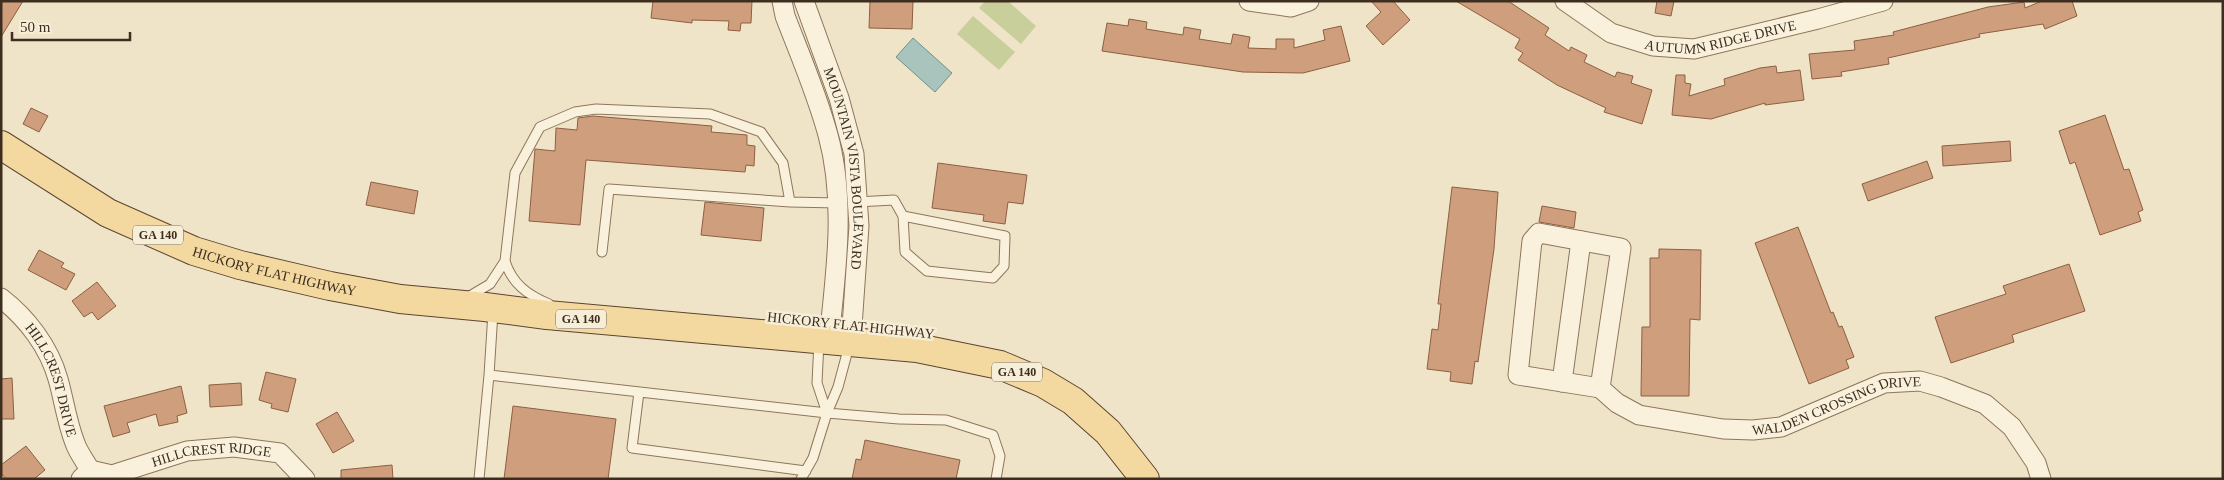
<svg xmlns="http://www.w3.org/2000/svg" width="2224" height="480" font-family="Georgia,serif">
  <rect width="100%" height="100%" fill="#f0e4c8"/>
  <path fill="#c9cf9b" d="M 985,1 L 1008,1 L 1036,26 L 1021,44 L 979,8 Z
    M 973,16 L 1015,52 L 999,70 L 957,34 Z"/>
  <path fill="#a9c4bc" stroke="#6f938a" d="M 913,38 L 952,73 L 935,92 L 896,57 Z"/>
  <path fill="#cf9f7d" stroke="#8d5f41" d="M 1,1 L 23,1 L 1,37 Z
    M 653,1 L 752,1 L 751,23 L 741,23 L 740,31 L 728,30 L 729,21 L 692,20 L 692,23 L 651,18 Z
    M 870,1 L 913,1 L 912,29 L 869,28 Z
    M 1371,1 L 1393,1 L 1410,20 L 1383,45 L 1366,26 L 1381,12 Z
    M 1456,1 L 1508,1 L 1549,28 L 1545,35 L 1569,51 L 1571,47 L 1587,55 L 1584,62 L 1615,77 L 1617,72 L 1633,76 L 1631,83 L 1652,90 L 1642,124 L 1604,112 L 1606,108 L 1557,85 L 1518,60 L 1523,53 L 1515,48 L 1520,39 Z
    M 1657,1 L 1674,1 L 1671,16 L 1655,13 Z
    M 2042,1 L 2072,1 L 2077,16 L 2045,29 L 2043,24 L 1979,34 L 1980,37 L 1888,58 L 1889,64 L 1841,72 L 1842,76 L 1812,79 L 1809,54 L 1855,50 L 1854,41 L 1894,35 L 1893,32 L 1988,7 L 2024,2 L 2025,8 Z
    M 1129,19 L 1147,22 L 1146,29 L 1183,35 L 1184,27 L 1201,30 L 1199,39 L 1231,44 L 1233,34 L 1250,37 L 1248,48 L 1276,49 L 1276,39 L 1294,39 L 1294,48 L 1325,40 L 1323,30 L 1341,26 L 1350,61 L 1303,73 L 1243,72 L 1102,51 L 1107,23 L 1128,26 Z
    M 1776,66 L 1777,73 L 1800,70 L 1804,100 L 1765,105 L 1765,103 L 1711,119 L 1672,115 L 1676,75 L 1685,75 L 1685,83 L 1691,84 L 1689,96 L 1725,85 L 1724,79 L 1760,68 Z
    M 31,108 L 48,116 L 39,132 L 23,124 Z
    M 2105,115 L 2124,170 L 2129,169 L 2143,210 L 2138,212 L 2141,221 L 2100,235 L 2075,162 L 2070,164 L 2059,131 Z
    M 593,116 L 712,126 L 711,132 L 747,135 L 747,145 L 755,146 L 754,166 L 746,165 L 745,172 L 586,160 L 580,225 L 529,221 L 535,149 L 555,151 L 556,128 L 577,130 L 578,118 Z
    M 2010,141 L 2011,161 L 1943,166 L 1942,146 Z
    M 1927,161 L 1933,178 L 1868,201 L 1862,184 Z
    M 938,163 L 1027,175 L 1023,204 L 1008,202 L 1005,224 L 983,221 L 984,215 L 932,208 Z
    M 371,182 L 418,191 L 414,214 L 366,205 Z
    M 1452,187 L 1498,192 L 1494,249 L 1478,362 L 1475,361 L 1472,384 L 1450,381 L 1451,372 L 1427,369 L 1432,329 L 1438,330 L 1441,304 L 1438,304 Z
    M 705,202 L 764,208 L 761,241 L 701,235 Z
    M 1542,206 L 1576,212 L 1574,228 L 1539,222 Z
    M 1798,227 L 1831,313 L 1833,312 L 1839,327 L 1842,326 L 1854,357 L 1846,360 L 1849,368 L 1809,384 L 1755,243 Z
    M 1659,249 L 1701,250 L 1700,320 L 1690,319 L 1689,396 L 1641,396 L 1642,327 L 1650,327 L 1650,258 L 1659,258 Z
    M 39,250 L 64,263 L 61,267 L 75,274 L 66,290 L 28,270 Z
    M 2069,264 L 2085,311 L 2012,335 L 2014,342 L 1951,363 L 1935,317 L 2006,294 L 2003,286 Z
    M 97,282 L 116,306 L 98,320 L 92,312 L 84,317 L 72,301 Z
    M 266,372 L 296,379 L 288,412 L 271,408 L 272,404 L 259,400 Z
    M 12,378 L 14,419 L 1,419 L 1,379 Z
    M 241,383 L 242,405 L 210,407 L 209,385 Z
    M 181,386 L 187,413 L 177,416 L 178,422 L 159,426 L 156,414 L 127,423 L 130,432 L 113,437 L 104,406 Z
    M 513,406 L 616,419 L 608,479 L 504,479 Z
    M 337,412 L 354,441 L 333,453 L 316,424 Z
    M 865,440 L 960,460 L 956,479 L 852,479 L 856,459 L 861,460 Z
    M 26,446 L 45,470 L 34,479 L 6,479 L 1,473 L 1,465 Z
    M 392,465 L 393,479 L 341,479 L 341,470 Z"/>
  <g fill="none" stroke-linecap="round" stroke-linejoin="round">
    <g stroke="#8d765c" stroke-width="11">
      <path id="service" d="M 856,202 L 894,200 L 903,216 L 905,252 L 927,271 L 993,278 L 1004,266 L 1005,236 L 903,216
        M 602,252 L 609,189 L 790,202
        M 505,261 C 512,284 528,295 549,304
        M 468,297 L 490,284 L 505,261 L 515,173 L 540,127 L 575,112 L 596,109 L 710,114 L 761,132 L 783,163 L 790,202 L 838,203
        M 493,312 L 489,375 L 827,413 L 899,419 L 946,420 L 993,435 L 1000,456 L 996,479
        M 819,341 L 817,383 L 827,413 L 838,387 L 849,346
        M 639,392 L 632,448 L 806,471
        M 479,479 L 489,375
        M 801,479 L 813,458 L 827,413"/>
    </g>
    <g stroke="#8d765c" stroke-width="21">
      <g id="minor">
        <path d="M 782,1 L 785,16 C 800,55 817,94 828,135 C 846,201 836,272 829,339"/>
        <path id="s1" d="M 804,1 L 839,98 L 854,154 L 859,226 L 851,341"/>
        <path d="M 1249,1 L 1291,7 L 1309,1"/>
        <path id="s2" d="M 1565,1 L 1611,33 L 1653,46 L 1694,49 L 1818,19 L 1883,1"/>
        <path d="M 1539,233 L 1621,248 L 1600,388 L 1518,375 L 1532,241 Z"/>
        <path id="s3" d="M 1,298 C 27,318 49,347 58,379 C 64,400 67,423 75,443 C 78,452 85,461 90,470"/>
        <path d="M 1562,382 L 1581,241"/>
        <path id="s4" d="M 1600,388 L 1617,403 L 1639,415 L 1723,429 L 1753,430 L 1781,427 L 1884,383 L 1920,381 L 1941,387 L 1985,404 L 2012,427 L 2036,463 L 2041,479"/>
        <path id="s5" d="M 81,479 L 90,470 L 112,475 L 187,451 L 234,447 L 280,453 L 305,479"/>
      </g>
    </g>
    <g stroke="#5b4430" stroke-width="30">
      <g id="primary">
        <path id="s6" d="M 1,145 L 108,213 L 194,251 L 240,265 L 330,286 L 400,299 L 485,307 L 547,315 L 917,348 L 1000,365 L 1043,383 L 1073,401 L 1108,432 L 1145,479"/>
      </g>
    </g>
    <use href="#service" stroke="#faf1dc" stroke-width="9"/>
    <use href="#minor" stroke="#faf1dc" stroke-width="19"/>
    <use href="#primary" stroke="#f3d9a0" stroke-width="28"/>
  </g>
  <g text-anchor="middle" stroke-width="5" stroke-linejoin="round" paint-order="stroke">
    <g fill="#f7eed8" stroke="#756857" stroke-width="1">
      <rect x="133" y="225.5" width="50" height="19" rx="4"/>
      <rect x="556" y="309.5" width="50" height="19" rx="4"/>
      <rect x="992" y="362.5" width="50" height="19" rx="4"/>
    </g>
    <g font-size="12" font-weight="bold" fill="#3d2e20">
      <text x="158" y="239">GA 140</text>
      <text x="581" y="323">GA 140</text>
      <text x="1017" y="376">GA 140</text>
    </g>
    <g font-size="14" fill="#3d2e20" stroke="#f7eed8">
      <text dy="5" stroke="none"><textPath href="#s2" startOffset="169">AUTUMN RIDGE DRIVE</textPath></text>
      <text dy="5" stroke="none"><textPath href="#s1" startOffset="174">MOUNTAIN VISTA BOULEVARD</textPath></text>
      <text dy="5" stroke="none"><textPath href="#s6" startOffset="304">HICKORY FLAT HIGHWAY</textPath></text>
      <text transform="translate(851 325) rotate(6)" y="5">HICKORY FLAT HIGHWAY</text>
      <text dy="5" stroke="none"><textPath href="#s3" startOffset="99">HILLCREST DRIVE</textPath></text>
      <text dy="5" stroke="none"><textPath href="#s4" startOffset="251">WALDEN CROSSING DRIVE</textPath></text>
      <text dy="5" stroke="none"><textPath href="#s5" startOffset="138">HILLCREST RIDGE</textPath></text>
    </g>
  </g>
  <rect width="2224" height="480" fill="none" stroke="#3d2e20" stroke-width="5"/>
  <path d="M12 32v8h118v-8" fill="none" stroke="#3d2e20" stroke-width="2.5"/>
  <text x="20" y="32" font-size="15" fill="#3d2e20" stroke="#f7eed8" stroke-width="4" paint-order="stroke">50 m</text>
</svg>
